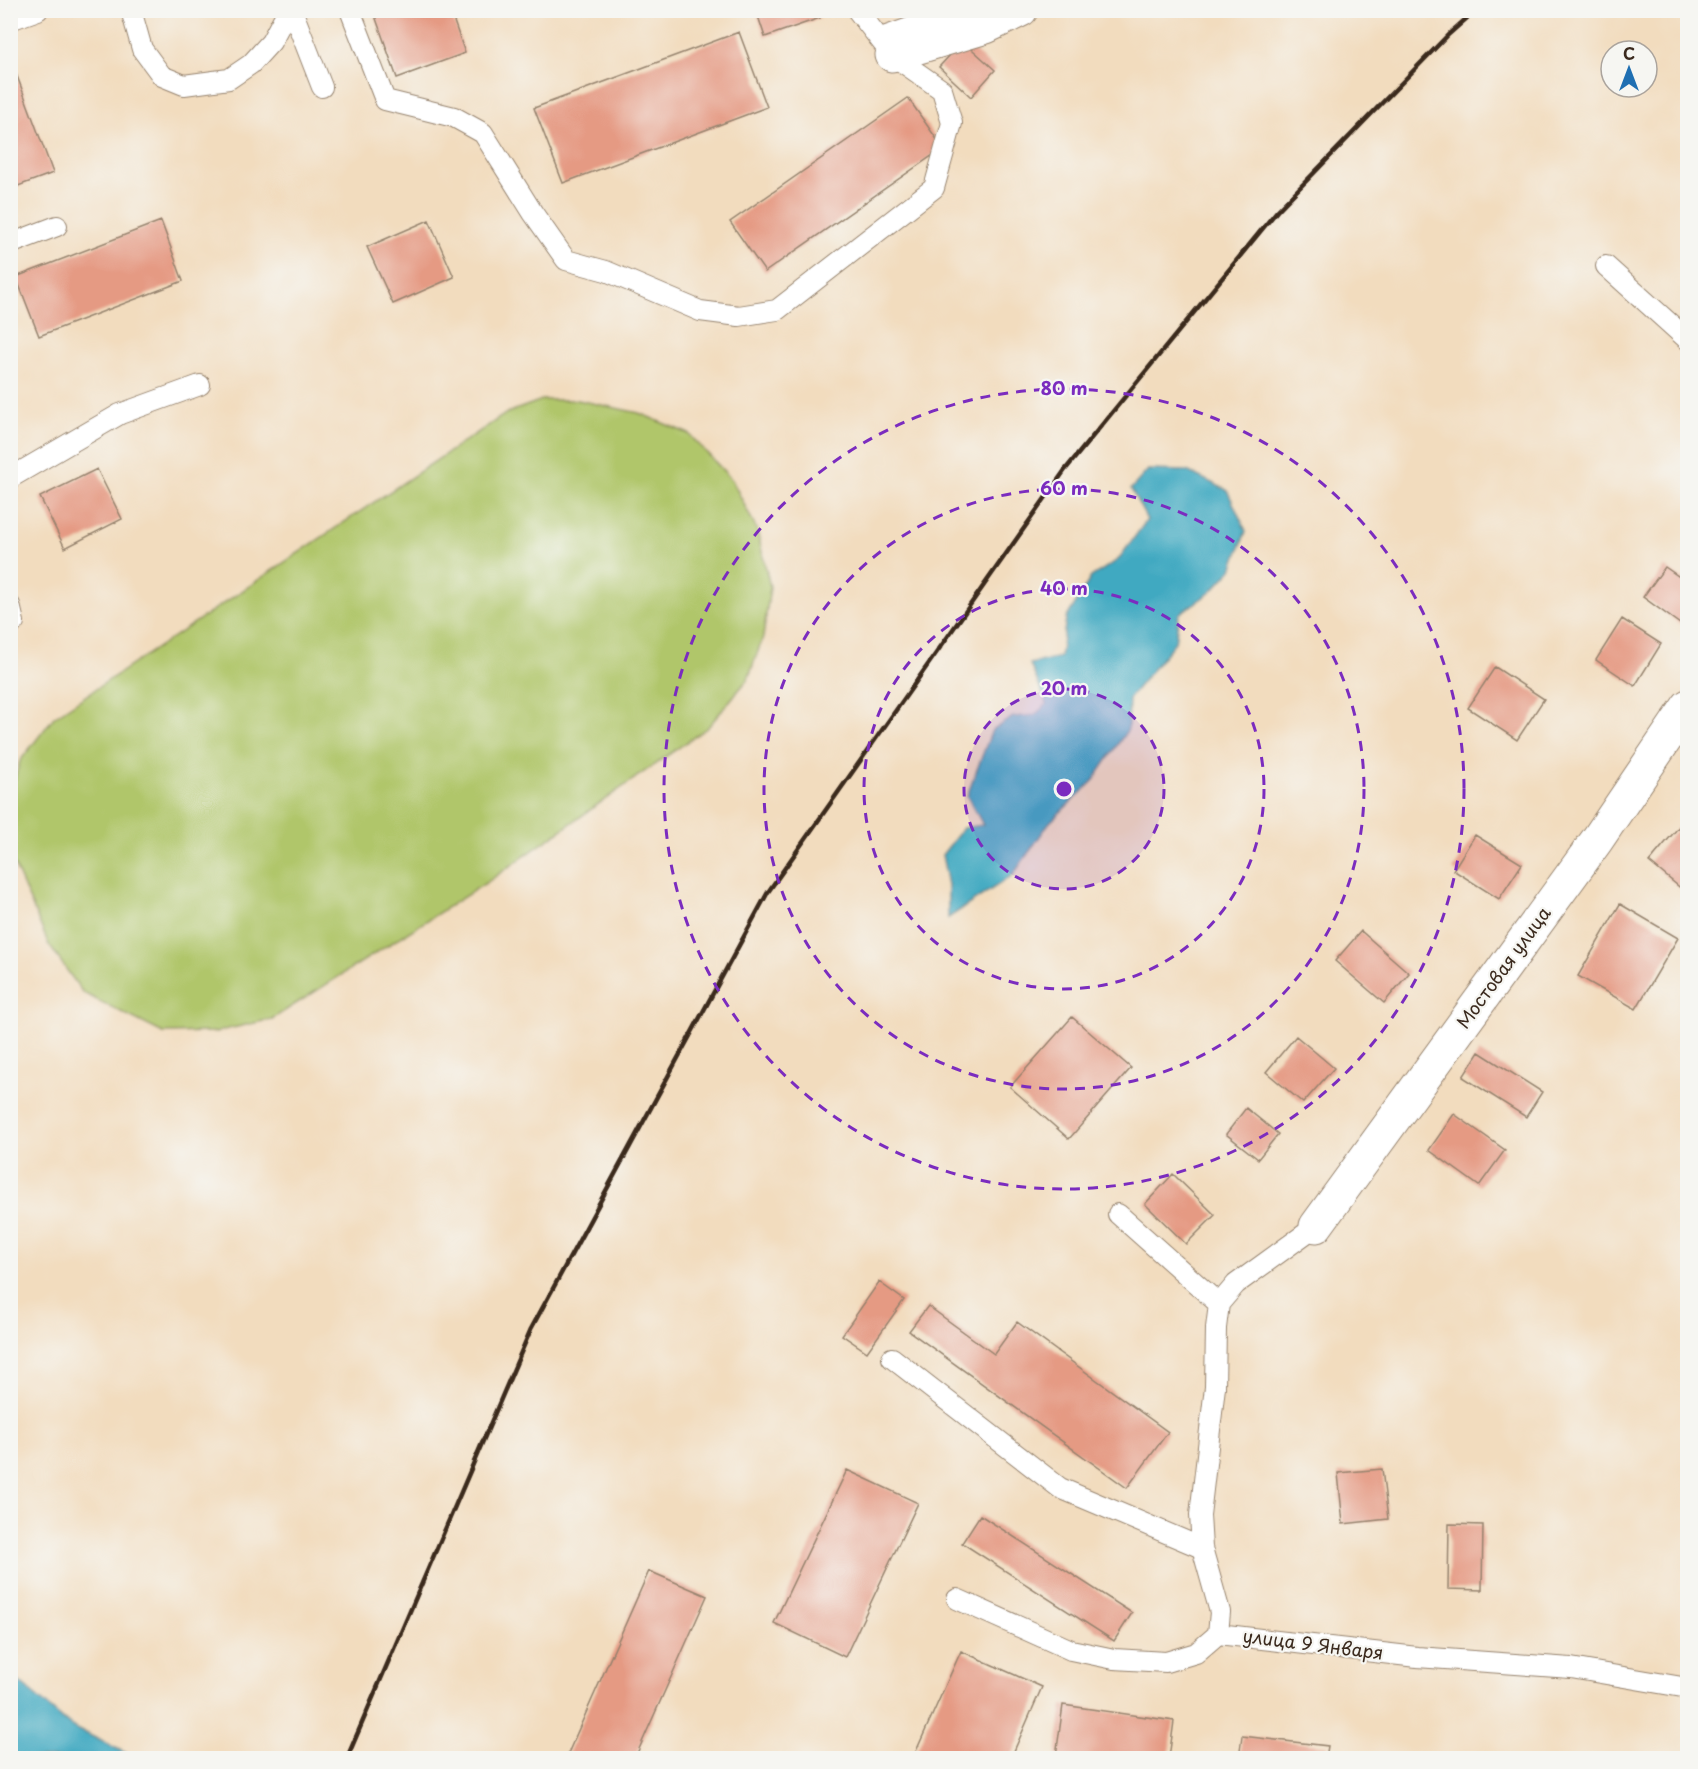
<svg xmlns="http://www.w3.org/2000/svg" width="1698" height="1769" font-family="'Playpen Sans',sans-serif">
  <rect width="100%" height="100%" fill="#f6f6f2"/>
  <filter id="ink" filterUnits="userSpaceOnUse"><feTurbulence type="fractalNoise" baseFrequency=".0167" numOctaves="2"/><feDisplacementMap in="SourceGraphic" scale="12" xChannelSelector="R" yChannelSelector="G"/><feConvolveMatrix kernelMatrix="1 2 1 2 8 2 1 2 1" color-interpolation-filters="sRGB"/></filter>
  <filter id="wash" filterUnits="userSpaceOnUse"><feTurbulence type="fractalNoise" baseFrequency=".008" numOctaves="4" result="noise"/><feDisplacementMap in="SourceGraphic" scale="24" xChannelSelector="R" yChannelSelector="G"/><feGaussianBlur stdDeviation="1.35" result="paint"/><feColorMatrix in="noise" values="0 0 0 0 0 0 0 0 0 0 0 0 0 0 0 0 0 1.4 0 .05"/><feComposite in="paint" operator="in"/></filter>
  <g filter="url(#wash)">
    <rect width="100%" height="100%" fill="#f2dcbe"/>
    <path fill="#b0c66b" stroke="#767844" stroke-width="1.5" d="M 542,400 L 578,400 L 639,413 L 689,434 L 732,480 L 757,530 L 770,587 L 763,637 L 748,679 L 708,727 L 489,881 L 272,1019 L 215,1032 L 163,1033 L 83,993 L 49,945 L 11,857 L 11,792 L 20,761 L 54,717 L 507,413 Z"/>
    <path fill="#41a9c1" stroke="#3e6a70" stroke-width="1.5" d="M 1148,470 L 1187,471 L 1227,490 L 1246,531 L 1232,569 L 1211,592 L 1179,614 L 1175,642 L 1129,698 L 1128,729 L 1093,781 L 1049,823 L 1013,875 L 948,918 L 948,885 L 942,855 L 963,828 L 983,825 L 967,796 L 992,730 L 1013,717 L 1034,715 L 1047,704 L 1030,664 L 1060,657 L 1066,619 L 1091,577 L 1118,560 L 1147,520 L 1131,489 Z
      M 10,1674 L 71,1726 L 136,1758 L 11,1758 Z"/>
    <g id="blocks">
      <path fill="#e59a83" d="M 373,10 L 450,10 L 465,53 L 397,78 Z
        M 756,10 L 817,10 L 820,18 L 765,37 Z
        M 739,32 L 767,107 L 563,183 L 534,108 Z
        M 963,41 L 995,70 L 971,97 L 939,67 Z
        M 10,57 L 53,173 L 10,189 Z
        M 908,98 L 943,148 L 765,272 L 730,222 Z
        M 429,220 L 454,277 L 393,304 L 367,247 Z
        M 161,221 L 183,281 L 39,336 L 16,277 Z
        M 97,469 L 122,519 L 65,548 L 40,497 Z
        M 1665,567 L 1688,583 L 1688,613 L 1680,624 L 1643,597 Z
        M 1622,619 L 1661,644 L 1635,686 L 1596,660 Z
        M 1495,667 L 1544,699 L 1517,740 L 1468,708 Z
        M 1688,816 L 1688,885 L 1683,890 L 1649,862 Z
        M 1475,835 L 1522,864 L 1499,899 L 1453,870 Z
        M 1620,904 L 1678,938 L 1636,1009 L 1578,976 Z
        M 1361,931 L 1409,973 L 1384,1003 L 1335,961 Z
        M 1072,1017 L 1131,1068 L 1069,1139 L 1010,1087 Z
        M 1296,1036 L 1334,1068 L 1303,1103 L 1266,1072 Z
        M 1479,1052 L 1542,1092 L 1526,1117 L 1463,1077 Z
        M 1246,1108 L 1278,1134 L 1258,1159 L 1226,1134 Z
        M 1454,1114 L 1505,1150 L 1479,1186 L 1429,1150 Z
        M 1173,1174 L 1215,1215 L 1186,1244 L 1145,1204 Z
        M 879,1282 L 904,1300 L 867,1352 L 842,1335 Z
        M 928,1306 L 994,1354 L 1017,1322 L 1168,1432 L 1127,1488 L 909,1331 Z
        M 1382,1469 L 1388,1519 L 1343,1524 L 1338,1473 Z
        M 847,1470 L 918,1503 L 845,1657 L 774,1623 Z
        M 980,1515 L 1132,1613 L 1114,1641 L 962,1543 Z
        M 1449,1524 L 1483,1525 L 1482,1590 L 1448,1589 Z
        M 649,1571 L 707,1596 L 635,1758 L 566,1758 Z
        M 961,1651 L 1042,1687 L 1011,1758 L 913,1758 Z
        M 1063,1705 L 1174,1721 L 1169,1758 L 1076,1758 L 1056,1756 Z
        M 1242,1736 L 1328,1746 L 1326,1758 L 1239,1758 Z"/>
    </g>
  </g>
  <g filter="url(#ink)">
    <use href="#blocks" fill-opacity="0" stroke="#96836e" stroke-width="1.5"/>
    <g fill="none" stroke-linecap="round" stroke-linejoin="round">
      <g stroke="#96836e" stroke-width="22">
        <path id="service" d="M 131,10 L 142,49 L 162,76 L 184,85 L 229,79 L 251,64 L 271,42 L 288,10
          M 292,10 L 322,87
          M 350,10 L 385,100 L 454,117 L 483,133 L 533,213 L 566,260 L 606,271 L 700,311 L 739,316 L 777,310 L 934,188 L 952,123 L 942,90 L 892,55 L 857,10
          M 10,20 L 38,10
          M 881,38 L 961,10
          M 10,244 L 57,226
          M 1606,266 L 1688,340
          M 10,478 L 120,414 L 200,385
          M 10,605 L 14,622 L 10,626
          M 1118,1214 L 1219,1304
          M 892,1358 L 1060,1488 L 1202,1548
          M 957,1599 L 1071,1650 L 1114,1659 L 1166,1662 L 1196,1653 L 1218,1634 L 1417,1657 L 1571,1668 L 1688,1688
          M 1218,1634 L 1220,1612 L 1202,1548 L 1200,1515 L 1215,1387 L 1216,1328 L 1219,1304 L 1236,1284 L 1316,1226"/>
      </g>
      <g stroke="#96836e" stroke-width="35">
        <path id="minor" d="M 892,55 L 986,27 L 1021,10
          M 1316,1226 L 1597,840 L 1688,706"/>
      </g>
      <use href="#service" stroke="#fff" stroke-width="20"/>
      <use href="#minor" stroke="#fff" stroke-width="33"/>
      <path stroke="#3b2a1e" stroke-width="4.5" d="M 347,1758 L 531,1329 L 768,892 L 1065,470 L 1277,211 L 1449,34 L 1476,10"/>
    </g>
  </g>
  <circle cx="1064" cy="789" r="100" fill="#7b2cbf" fill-opacity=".12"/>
  <g fill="none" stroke="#7b2cbf" stroke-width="3" stroke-dasharray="10 8">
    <circle cx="1064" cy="789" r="100"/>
    <circle cx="1064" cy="789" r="200"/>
    <circle cx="1064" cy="789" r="300"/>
    <circle cx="1064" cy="789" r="400"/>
  </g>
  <g text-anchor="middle" stroke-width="4.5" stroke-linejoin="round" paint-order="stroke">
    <g font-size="18" fill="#3b2a1e" stroke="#f6f6f2">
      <text transform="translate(1504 968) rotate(-54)" y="6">Мостовая улица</text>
      <text transform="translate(1313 1645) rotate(7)" y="6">улица 9 Января</text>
    </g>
  </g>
  <circle cx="1064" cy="789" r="9" fill="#7b2cbf" stroke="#f6f6f2" stroke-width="3"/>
  <g font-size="18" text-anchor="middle" font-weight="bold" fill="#7b2cbf" stroke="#f6f6f2" stroke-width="4.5" stroke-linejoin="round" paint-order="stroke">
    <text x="1064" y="395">80 m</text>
    <text x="1064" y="495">60 m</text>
    <text x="1064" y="595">40 m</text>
    <text x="1064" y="695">20 m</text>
  </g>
  <rect width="1698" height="1769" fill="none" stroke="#f6f6f2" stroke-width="36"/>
  <g transform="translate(1629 69)"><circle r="28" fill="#f6f6f2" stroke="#aba49d" stroke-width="1.5"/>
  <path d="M0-4.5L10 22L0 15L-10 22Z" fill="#1f6fb2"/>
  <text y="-9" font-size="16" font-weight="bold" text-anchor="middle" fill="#3b2a1e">С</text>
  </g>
</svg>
